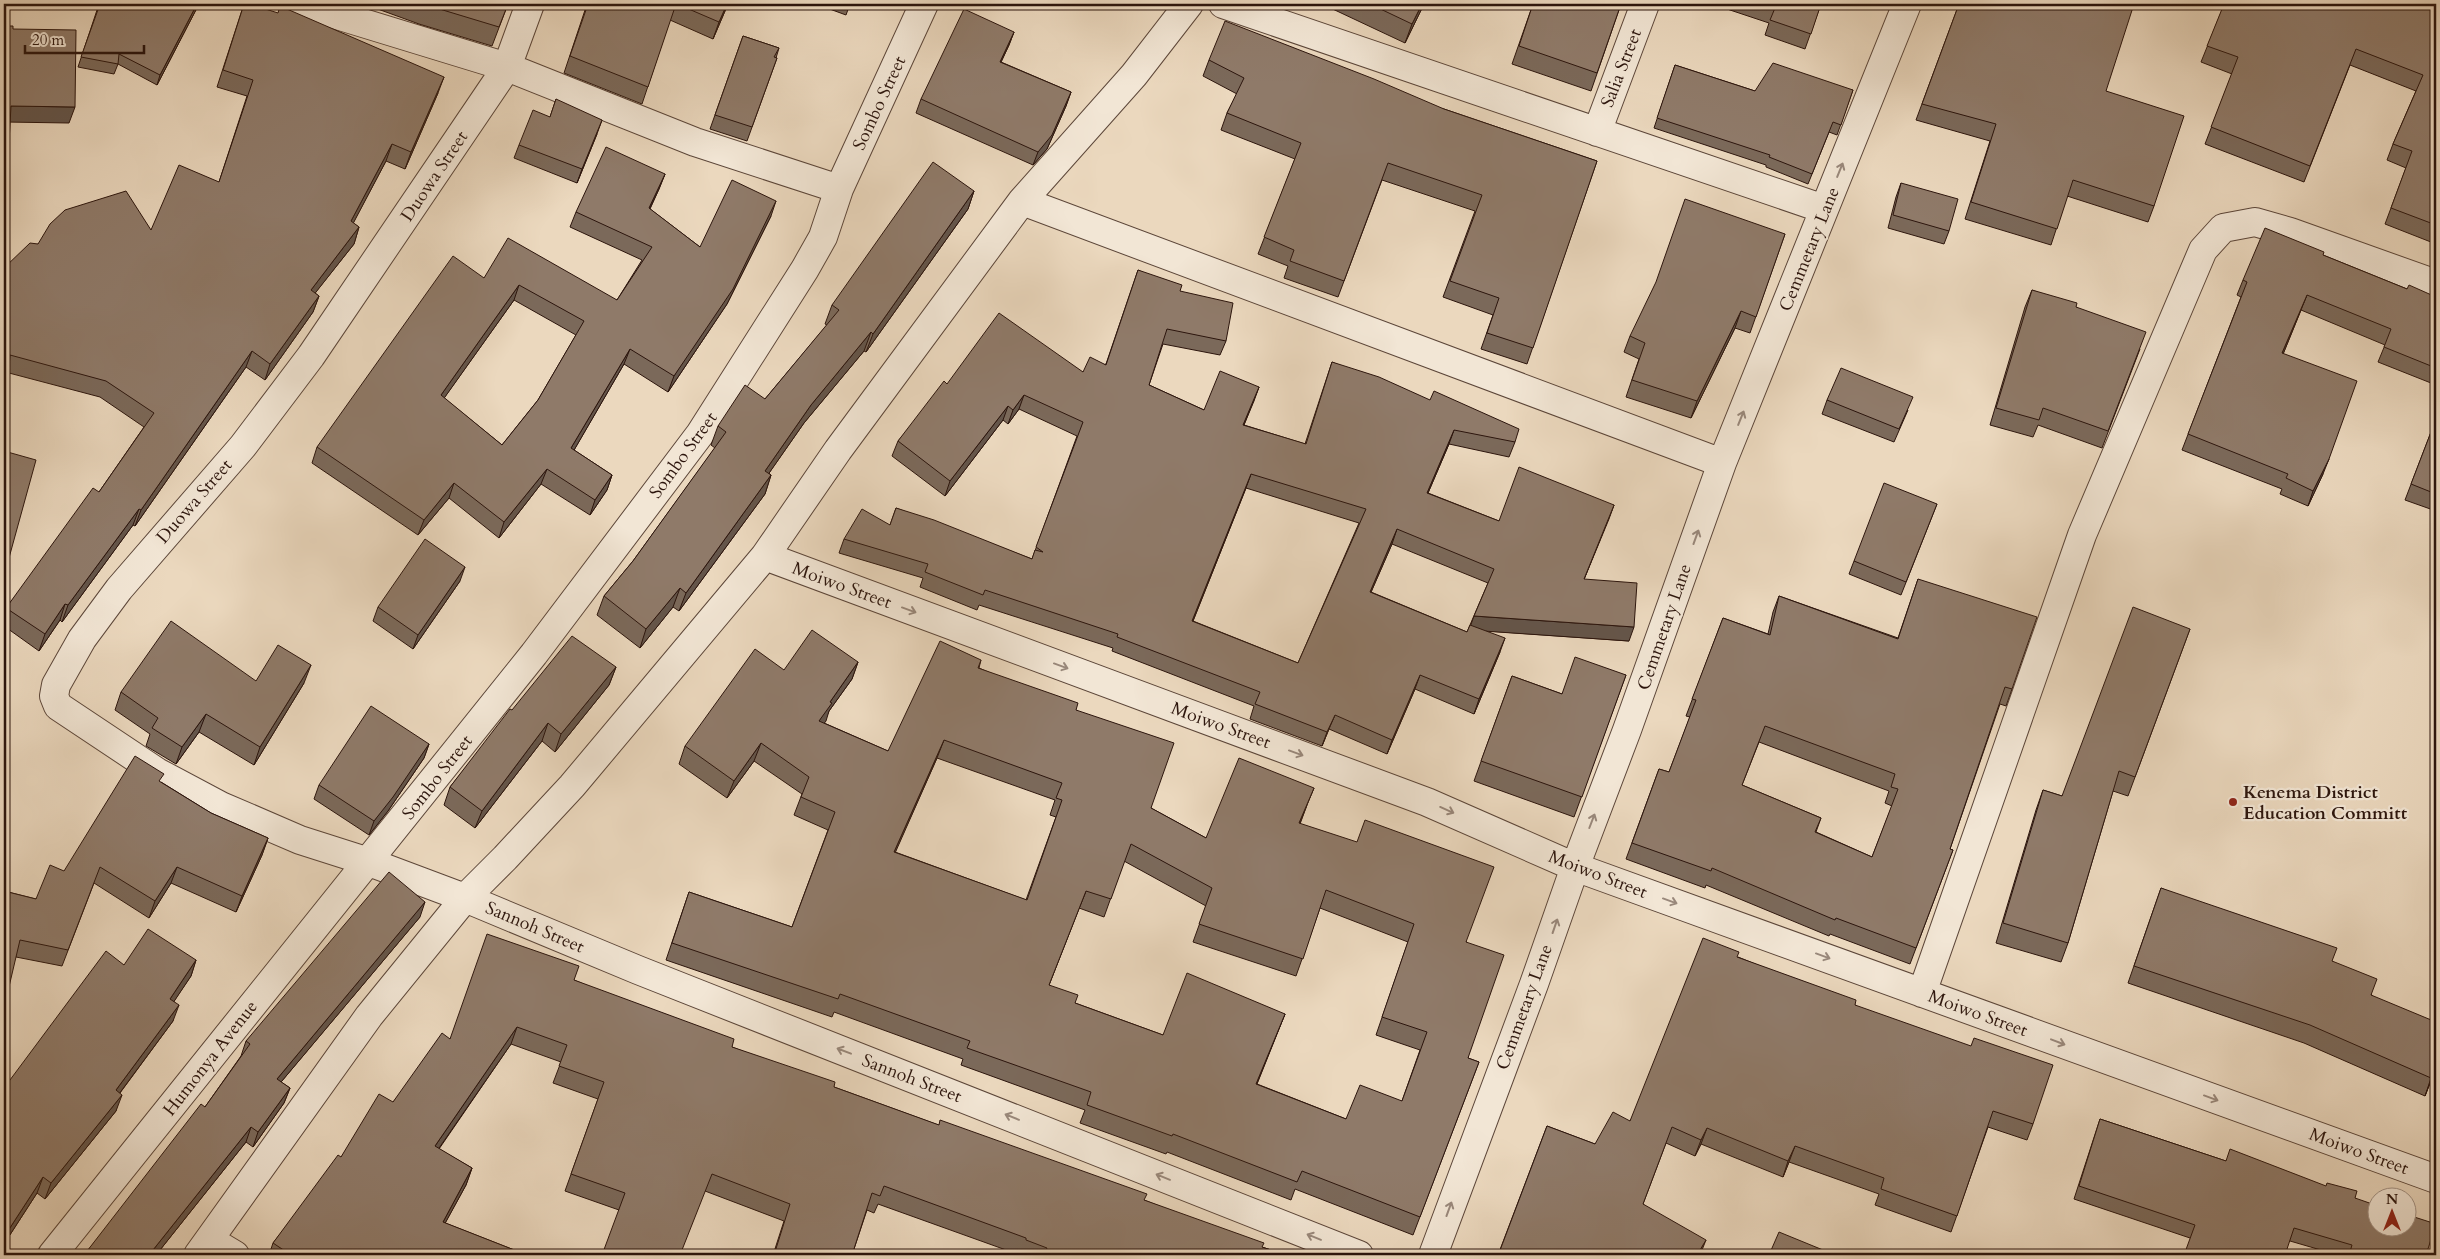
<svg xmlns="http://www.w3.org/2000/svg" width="2440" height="1259" font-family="Cardo,serif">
  <rect width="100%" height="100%" fill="#ebd8be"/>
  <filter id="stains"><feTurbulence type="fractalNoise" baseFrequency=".004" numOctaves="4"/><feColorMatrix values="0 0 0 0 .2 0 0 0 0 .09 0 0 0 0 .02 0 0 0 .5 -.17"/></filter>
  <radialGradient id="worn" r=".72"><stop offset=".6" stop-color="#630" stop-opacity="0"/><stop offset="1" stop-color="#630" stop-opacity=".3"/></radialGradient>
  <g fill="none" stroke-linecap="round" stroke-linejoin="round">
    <g stroke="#5c4639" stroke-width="30">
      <path id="street" d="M 301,4 L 507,67 L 695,142 L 839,189
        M 530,4 L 507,67 L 311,356 L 243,446 L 119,589 L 82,639 L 56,685 L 54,696 L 58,706 L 157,772 L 221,806 L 300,840 L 369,862 L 465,898 L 638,970 L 1359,1255
        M 1223,4 L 1824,209
        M 1597,132 L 1645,4
        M 1022,201 L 1722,463
        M 765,556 L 1427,802 L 1575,867 L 2436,1179
        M 1922,993 L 2082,535 L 2203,250 L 2223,228 L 2255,222 L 2290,232 L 2436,284
        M 210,1240 L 235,1255
        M 52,1255 L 534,654 L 700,434 L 805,269 L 823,237 L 839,189 L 924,4
        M 198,1255 L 369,1016 L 465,898 L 505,858 L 572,786 L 765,556 L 838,450 L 1022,201 L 1134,75 L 1189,4
        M 1433,1255 L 1534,984 L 1575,867 L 1627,730 L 1722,463 L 1907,4"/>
    </g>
    <use href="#street" stroke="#f2e6d5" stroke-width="28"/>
  </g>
  <path fill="#7b695a" stroke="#2c150d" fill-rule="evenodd" d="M 99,4 L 199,4 L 157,85 L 118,64 L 114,74 L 78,67 Z
    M 244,4 L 438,93 L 405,169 L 386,161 L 353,223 L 359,227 L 354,244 L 315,293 L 319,296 L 313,312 L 265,380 L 246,367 L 135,526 L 133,525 L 62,622 L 60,620 L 39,651 L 4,626 L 4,614 L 6,608 L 99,492 L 144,427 L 100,397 L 9,373 L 4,268 L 38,244 L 151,230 L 219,182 L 247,96 L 217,87 Z
    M 364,4 L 508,4 L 492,46 L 419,24 Z
    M 587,4 L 728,4 L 713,39 L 670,20 L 642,104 L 564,73 Z
    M 816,4 L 850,4 L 846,15 Z
    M 1322,4 L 1424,4 L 1405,43 Z
    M 1533,4 L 1621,4 L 1591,91 L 1512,64 Z
    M 1712,4 L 1821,4 L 1805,49 L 1765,35 L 1769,23 Z
    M 1959,4 L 2106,91 L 2154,206 L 2148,222 L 2067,196 L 2051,245 L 1965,219 L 1990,141 L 1916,120 Z
    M 2212,4 L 2436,4 L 2436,244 L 2385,224 L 2406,168 L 2387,160 L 2393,144 L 2416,91 L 2350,65 L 2304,182 L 2205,144 L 2232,74 L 2201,62 L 2222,10 L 2211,5 Z
    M 1014,32 L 1009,45 L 1001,62 L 1071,92 L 1066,106 L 1047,149 L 1033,165 L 916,113 L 921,99 Z
    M 743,36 L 779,48 L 776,58 L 777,58 L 747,141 L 710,129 Z
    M 1209,60 L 1444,109 L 1597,161 L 1527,364 L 1481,349 L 1493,315 L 1443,297 L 1475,211 L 1382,180 L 1338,297 L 1284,278 L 1288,266 L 1258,254 L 1295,159 L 1221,130 L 1227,113 L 1237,94 L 1203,76 Z
    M 1675,65 L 1755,91 L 1853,90 L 1837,135 L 1829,132 L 1808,184 L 1766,167 L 1766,165 L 1654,128 Z
    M 556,99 L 597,134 L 577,183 L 514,158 L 519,145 L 550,117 Z
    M 665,174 L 659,189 L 650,209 L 700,247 L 771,216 L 727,304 L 668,392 L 624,364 L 574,450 L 612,475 L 607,490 L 590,515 L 541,484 L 499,538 L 449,498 L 418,535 L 312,463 L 317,447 L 484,278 L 617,300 L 642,260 L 570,227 L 576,212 ZM 514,300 L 576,335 L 538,400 L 502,445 L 444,398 Z
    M 1901,183 L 1949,231 L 1944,244 L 1888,228 L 1896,197 Z
    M 974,191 L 968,209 L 866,352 L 864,351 L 804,423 L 769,473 L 771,475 L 765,494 L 679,611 L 673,607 L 640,648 L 597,615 L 604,596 L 633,561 L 715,448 L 711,445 L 718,426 L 765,399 L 827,325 L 825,324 L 832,305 Z
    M 1785,234 L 1750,333 L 1735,328 L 1691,418 L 1626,397 L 1639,359 L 1624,352 L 1630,336 Z
    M 2323,255 L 2407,289 L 2436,297 L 2436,385 L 2378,362 L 2385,345 L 2301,310 L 2283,354 L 2323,474 L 2308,506 L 2280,494 L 2282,489 L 2182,450 L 2241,297 L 2237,295 L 2243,280 Z
    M 1138,270 L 1180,291 L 1226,341 L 1220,355 L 1163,344 L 1149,385 L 1204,410 L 1259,387 L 1244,425 L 1305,444 L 1332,362 L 1515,442 L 1509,457 L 1449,444 L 1428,493 L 1499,521 L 1614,505 L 1584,579 L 1629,641 L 1487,631 L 1500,652 L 1474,714 L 1415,689 L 1387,754 L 1329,729 L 1322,746 L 1250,719 L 1254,706 L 1112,651 L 1113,648 L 979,605 L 977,610 L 920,587 L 923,578 L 839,553 L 844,539 L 890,525 L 896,508 L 1032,559 L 1077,436 L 1019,409 L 1008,424 L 1003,420 L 945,496 L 892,456 L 898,441 L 947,384 L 1083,372 L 1106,364 ZM 1246,488 L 1359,523 L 1298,663 L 1193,621 ZM 1392,544 L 1488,583 L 1467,632 L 1371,592 Z
    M 2032,290 L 2076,307 L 2140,349 L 2102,448 L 2038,425 L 2033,437 L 1990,425 L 2025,307 Z
    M 1827,400 L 1908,410 L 1894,442 L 1822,414 Z
    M 2436,419 L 2436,511 L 2405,500 Z
    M 1937,504 L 1901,595 L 1849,574 L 1854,561 Z
    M 1918,579 L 2012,689 L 2006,706 L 2000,704 L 1950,849 L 1953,850 L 1910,964 L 1830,934 L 1829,936 L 1706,885 L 1705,888 L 1626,859 L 1659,769 L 1669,772 L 1690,717 L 1686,716 L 1723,618 L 1768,634 L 1773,612 L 1779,596 L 1898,638 ZM 1759,742 L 1889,791 L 1885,803 L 1892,806 L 1872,857 L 1816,832 L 1821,818 L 1742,785 Z
    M 460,581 L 413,649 L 373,621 L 378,607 Z
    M 2190,629 L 2128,796 L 2113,791 L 2068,943 L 2061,962 L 1996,943 L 2036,810 L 2043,790 L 2062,796 Z
    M 981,660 L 979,668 L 1076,710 L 1151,808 L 1206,838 L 1307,805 L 1300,824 L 1467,942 L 1468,1058 L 1479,1062 L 1413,1235 L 1295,1189 L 1291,1200 L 1167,1152 L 1166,1154 L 1080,1123 L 1085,1110 L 961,1065 L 963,1059 L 834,1012 L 832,1017 L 666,960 L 689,892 L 792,927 L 828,830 L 794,815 L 802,794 L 754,761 L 727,798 L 679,764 L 685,746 L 784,670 L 858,662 L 852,679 L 829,711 L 824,723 L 888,751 ZM 937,758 L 1055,800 L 1050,815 L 1056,817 L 1026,900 L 895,852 ZM 1124,861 L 1206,906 L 1193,942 L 1296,976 L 1320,908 L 1408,942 L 1376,1035 L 1420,1050 L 1402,1101 L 1346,1119 L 1257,1084 L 1285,1014 L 1163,1035 L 1075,1003 L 1049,985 L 1079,908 L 1104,917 Z
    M 616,667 L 609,685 L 555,752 L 542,741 L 475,828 L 444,805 L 450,787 L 512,710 Z
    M 1626,675 L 1574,817 L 1474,781 L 1512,676 L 1562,694 Z
    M 256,681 L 304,683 L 254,765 L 199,732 L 176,764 L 146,746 L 150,734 L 115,710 L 121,692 Z
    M 429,744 L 424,758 L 388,811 L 369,835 L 314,799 L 319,785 Z
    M 161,782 L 211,813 L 268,838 L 262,855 L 236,912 L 171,883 L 149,918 L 94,883 L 62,966 L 16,957 L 4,891 L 36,899 L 64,871 Z
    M 2161,888 L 2332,961 L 2372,995 L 2436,1068 L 2425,1096 L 2304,1043 L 2128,983 Z
    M 420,917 L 281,1082 L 290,1088 L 284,1103 L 253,1147 L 246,1142 L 156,1255 L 84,1255 L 205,1107 L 241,1056 L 246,1041 Z
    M 1738,957 L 1855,1005 L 2033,1124 L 2027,1140 L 1988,1127 L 1951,1232 L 1875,1205 L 1879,1194 L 1789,1162 L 1783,1177 L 1701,1144 L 1695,1156 L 1666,1143 L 1643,1204 L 1700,1255 L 1498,1255 L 1547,1126 L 1595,1144 L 1630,1121 Z
    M 196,960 L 191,976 L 174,1001 L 173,1021 L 120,1093 L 116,1111 L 45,1199 L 37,1193 L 4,1244 L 124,965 Z
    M 574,980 L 732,1047 L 834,1087 L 1144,1200 L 1262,1247 L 1286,1255 L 1020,1255 L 878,1204 L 874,1213 L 867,1210 L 852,1255 L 773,1255 L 784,1221 L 705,1191 L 619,1210 L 565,1191 L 598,1099 L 553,1083 L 561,1062 L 511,1044 L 439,1149 L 472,1168 L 466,1185 L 445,1223 L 527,1255 L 269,1255 L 273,1243 L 341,1157 L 393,1102 L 450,1039 Z
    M 2100,1119 L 2226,1161 L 2355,1198 L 2426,1255 L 2338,1255 L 2290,1241 L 2190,1238 L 2074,1199 Z"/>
  <path fill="#64554a" stroke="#2c150d" d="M 197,4 L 199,4 L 157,85 L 160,75 Z
    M 727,4 L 728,4 L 713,39 L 719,22 Z
    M 1422,4 L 1424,4 L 1405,43 L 1412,24 Z
    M 1014,32 L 1009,45 L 995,75 L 1000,62 Z
    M 444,77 L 438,93 L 405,169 L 411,152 Z
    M 1071,92 L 1066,106 L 1047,149 L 1033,165 L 1038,152 Z
    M 11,106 L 75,107 L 69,123 L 5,122 Z
    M 602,120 L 597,134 L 577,183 L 582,169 Z
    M 392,144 L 386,161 L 346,237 L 351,221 Z
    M 665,174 L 659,189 L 643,223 L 649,208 Z
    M 4,179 L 7,179 L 4,188 Z
    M 974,191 L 968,209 L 866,352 L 873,334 Z
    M 776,201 L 771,216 L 727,304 L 668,392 L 674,376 Z
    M 359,227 L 354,244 L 305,306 L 311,290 Z
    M 519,285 L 514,300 L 435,411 L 441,395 Z
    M 2307,295 L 2301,310 L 2277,369 L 2282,353 Z
    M 319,296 L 313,312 L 265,380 L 270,364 Z
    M 1741,311 L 1735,328 L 1691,418 L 1697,401 Z
    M 871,332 L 864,351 L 804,423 L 758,489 L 765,471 L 811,405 Z
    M 630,349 L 624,364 L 566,464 L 571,448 Z
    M 252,351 L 246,367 L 135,526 L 141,510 Z
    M 4,379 L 8,380 L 4,391 Z
    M 1259,387 L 1254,401 L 1238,439 L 1243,425 Z
    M 1024,395 L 1019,409 L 1008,424 L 1013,410 Z
    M 1008,406 L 1003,420 L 945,496 L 950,481 Z
    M 1454,430 L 1449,444 L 1422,507 L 1427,493 Z
    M 2329,459 L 2323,474 L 2308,506 L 2313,491 Z
    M 547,469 L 541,484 L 499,538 L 504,522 Z
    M 1251,474 L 1246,488 L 1187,636 L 1192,621 Z
    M 612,475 L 607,490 L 590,515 L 595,500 Z
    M 771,475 L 765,494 L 679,611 L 686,593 Z
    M 454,483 L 449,498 L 418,535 L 424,520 Z
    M 1614,505 L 1609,519 L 1578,594 L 1584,579 Z
    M 139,509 L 133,525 L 62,622 L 68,605 Z
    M 1397,529 L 1392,544 L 1365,606 L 1370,592 Z
    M 465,567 L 460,581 L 413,649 L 418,635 Z
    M 680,588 L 673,607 L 640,648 L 646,629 Z
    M 65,604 L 60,620 L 39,651 L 45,634 Z
    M 1474,616 L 1634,627 L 1629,641 L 1469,630 Z
    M 1505,638 L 1500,652 L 1474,714 L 1479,699 Z
    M 858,662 L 852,679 L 829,711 L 826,721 L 813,738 L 819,721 L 830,702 Z
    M 311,665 L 304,683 L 254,765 L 260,747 Z
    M 616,667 L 609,685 L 555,752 L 561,734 Z
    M 1420,675 L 1415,689 L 1387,754 L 1392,740 Z
    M 206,714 L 199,732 L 176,764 L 182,747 Z
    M 1335,715 L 1329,729 L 1322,746 L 1327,732 Z
    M 548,723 L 542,741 L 475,828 L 482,811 Z
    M 944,740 L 937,758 L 888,869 L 894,852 Z
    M 761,743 L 754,761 L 727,798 L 734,781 Z
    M 429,744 L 424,758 L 388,811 L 369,835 L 374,821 Z
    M 1314,788 L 1307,805 L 1293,841 L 1299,823 Z
    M 268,838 L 262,855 L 236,912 L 242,896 Z
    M 177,867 L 171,883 L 149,918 L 155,901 Z
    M 1086,891 L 1079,908 L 1042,1002 L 1049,985 Z
    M 425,902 L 420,917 L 271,1094 L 277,1079 Z
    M 196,960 L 191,976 L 165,1015 L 170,999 Z
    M 179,1005 L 173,1021 L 110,1106 L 116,1090 Z
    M 1285,1014 L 1278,1031 L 1250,1101 L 1256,1084 Z
    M 517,1027 L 511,1044 L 428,1164 L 435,1146 Z
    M 2436,1066 L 2436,1068 L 2425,1096 L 2431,1078 Z
    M 290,1088 L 284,1103 L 253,1147 L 258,1132 Z
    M 122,1095 L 116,1111 L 45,1199 L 51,1183 Z
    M 251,1127 L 246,1142 L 156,1255 L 149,1255 Z
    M 1707,1128 L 1701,1144 L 1695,1156 L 1701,1140 Z
    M 1795,1146 L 1789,1162 L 1783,1177 L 1788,1161 Z
    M 472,1168 L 466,1185 L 436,1240 L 443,1222 Z
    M 43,1177 L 37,1193 L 4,1244 L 4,1237 Z
    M 1706,1240 L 1700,1255 L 1697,1255 Z"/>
  <path fill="#8f7a69" stroke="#2c150d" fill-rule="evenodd" d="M 100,4 L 197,4 L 160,75 L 119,54 L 118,64 L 81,57 Z
    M 244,4 L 250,4 L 278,13 L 280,6 L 444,77 L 411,152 L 392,144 L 351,221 L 359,227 L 311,290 L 319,296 L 270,364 L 252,351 L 141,510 L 139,509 L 68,605 L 65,604 L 45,634 L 6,608 L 93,488 L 99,492 L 154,413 L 106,381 L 10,355 L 8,380 L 4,379 L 4,268 L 30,243 L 38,244 L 50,224 L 65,210 L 126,191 L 151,230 L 179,165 L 219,182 L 253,80 L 223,70 Z
    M 423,4 L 508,4 L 499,27 Z
    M 588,4 L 676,4 L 648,87 L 570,56 Z
    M 677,4 L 727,4 L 719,22 Z
    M 1370,4 L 1422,4 L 1412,24 Z
    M 1533,4 L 1621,4 L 1597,73 L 1519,46 Z
    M 1762,4 L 1821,4 L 1811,34 L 1770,20 L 1775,8 Z
    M 1959,4 L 2134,4 L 2106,91 L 2184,116 L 2154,206 L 2073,180 L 2057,229 L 1971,202 L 1996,124 L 1922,104 Z
    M 2224,4 L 2436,4 L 2436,225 L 2391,208 L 2412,151 L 2393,144 L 2423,75 L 2356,49 L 2310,166 L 2211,127 L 2238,57 L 2207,46 Z
    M 964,9 L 1014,32 L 1000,62 L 1071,92 L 1052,135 L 1038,152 L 921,99 Z
    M 1225,21 L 1374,79 L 1444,109 L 1597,161 L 1533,348 L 1487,333 L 1499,298 L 1450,281 L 1482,195 L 1388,163 L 1344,281 L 1290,261 L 1294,250 L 1264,237 L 1301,143 L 1227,113 L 1244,78 L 1209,60 Z
    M 4,26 L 13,26 L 13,29 L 76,30 L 75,107 L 11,106 L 7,179 L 4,179 Z
    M 743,36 L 779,48 L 774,57 L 777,58 L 752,127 L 715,115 Z
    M 1773,63 L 1853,90 L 1841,125 L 1833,122 L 1812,174 L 1769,157 L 1770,155 L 1657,118 L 1675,65 L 1755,91 Z
    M 556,99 L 602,120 L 582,169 L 519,145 L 533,110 L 550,117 Z
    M 606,147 L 665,174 L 649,208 L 700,247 L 732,180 L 776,201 L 733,289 L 674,376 L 630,349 L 571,448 L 612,475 L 595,500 L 547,469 L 504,522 L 454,483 L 424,520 L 317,447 L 453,256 L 484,278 L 508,238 L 617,300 L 652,247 L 576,212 ZM 519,285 L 584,321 L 538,400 L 502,445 L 441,395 Z
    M 933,162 L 974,191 L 873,334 L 871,332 L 811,405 L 765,471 L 771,475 L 686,593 L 680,588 L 646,629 L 604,596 L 633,561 L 726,432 L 718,426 L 745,385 L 765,399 L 839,310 L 832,305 Z
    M 1901,183 L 1958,199 L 1949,231 L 1893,215 Z
    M 1685,199 L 1785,234 L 1756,317 L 1741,311 L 1697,401 L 1632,380 L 1645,343 L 1630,336 L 1656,282 Z
    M 2265,228 L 2324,252 L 2323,255 L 2407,289 L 2409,285 L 2436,297 L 2436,368 L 2384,347 L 2391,329 L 2307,295 L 2282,353 L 2357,381 L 2329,459 L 2313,491 L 2286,478 L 2288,474 L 2188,434 L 2247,282 L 2243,280 Z
    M 1138,270 L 1182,285 L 1180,291 L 1233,303 L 1226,341 L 1167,329 L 1149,385 L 1204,410 L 1220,371 L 1259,387 L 1243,425 L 1306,444 L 1332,362 L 1379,377 L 1430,400 L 1434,391 L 1519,429 L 1515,442 L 1454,430 L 1427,493 L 1499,521 L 1519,467 L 1614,505 L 1584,579 L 1637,583 L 1634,627 L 1474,616 L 1494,569 L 1397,529 L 1370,592 L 1467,632 L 1470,625 L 1505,638 L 1479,699 L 1420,675 L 1392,740 L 1335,715 L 1327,732 L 1255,704 L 1260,692 L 1117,637 L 1118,634 L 985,590 L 983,595 L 925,572 L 928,564 L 844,539 L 862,509 L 890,525 L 896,508 L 934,520 L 1032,559 L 1035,550 L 1043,552 L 1036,547 L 1083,422 L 1024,395 L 1013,410 L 1008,406 L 950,481 L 898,441 L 944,381 L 947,384 L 999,313 L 1083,372 L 1090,357 L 1106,365 ZM 1251,474 L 1366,509 L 1298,663 L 1192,621 Z
    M 2032,290 L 2077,303 L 2076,307 L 2146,332 L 2108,431 L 2043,408 L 2039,420 L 1996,408 Z
    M 1841,368 L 1913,397 L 1899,429 L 1827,400 Z
    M 2436,419 L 2436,494 L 2411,484 Z
    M 4,451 L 36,460 L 4,576 Z
    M 1884,483 L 1937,504 L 1906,582 L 1854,561 Z
    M 425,539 L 465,567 L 418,635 L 378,607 Z
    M 1918,579 L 2037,617 L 2012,689 L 2005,687 L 1950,849 L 1953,850 L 1916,948 L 1836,918 L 1835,920 L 1712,868 L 1711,871 L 1632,843 L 1659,769 L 1669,772 L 1696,700 L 1692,699 L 1723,618 L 1770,635 L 1779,596 L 1898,639 ZM 1765,726 L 1895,774 L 1891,787 L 1898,789 L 1872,857 L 1815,832 L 1821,818 L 1742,785 Z
    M 2133,607 L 2190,629 L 2135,777 L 2119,771 L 2068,943 L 2003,923 L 2043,790 L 2062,796 Z
    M 171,621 L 256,681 L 278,645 L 311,665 L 260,747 L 206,714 L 182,747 L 152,728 L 158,718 L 121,692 Z
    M 812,630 L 858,662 L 830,702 L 832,703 L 819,721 L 888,751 L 940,641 L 981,660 L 978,668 L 1078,703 L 1076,710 L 1174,743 L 1151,808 L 1206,838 L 1239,758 L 1314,788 L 1299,823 L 1357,842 L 1365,820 L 1494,867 L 1466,942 L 1504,955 L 1468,1058 L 1479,1062 L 1420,1217 L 1302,1171 L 1297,1182 L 1173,1134 L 1172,1136 L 1087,1105 L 1091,1092 L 967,1048 L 970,1041 L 840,994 L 838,999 L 672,943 L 689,892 L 792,927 L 835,812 L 801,797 L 809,777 L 761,743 L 734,781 L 685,746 L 755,649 L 784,670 ZM 944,740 L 1062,783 L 1056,798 L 1062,800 L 1027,900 L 894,852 ZM 1131,844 L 1212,888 L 1199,924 L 1303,959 L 1326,890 L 1414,924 L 1382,1017 L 1427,1032 L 1402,1101 L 1360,1085 L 1346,1119 L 1256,1084 L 1285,1014 L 1187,973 L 1163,1035 L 1075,1003 L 1078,995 L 1049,985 L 1086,891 L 1111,899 Z
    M 572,636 L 616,667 L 561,734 L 548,723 L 482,811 L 450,787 L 510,709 L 512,710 Z
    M 1575,657 L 1626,675 L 1582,797 L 1481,761 L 1512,676 L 1562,694 Z
    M 371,706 L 429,744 L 393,797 L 374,821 L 319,785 Z
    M 135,756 L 164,774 L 159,781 L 211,813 L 268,838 L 242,896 L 177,867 L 155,901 L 100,867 L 68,950 L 20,940 L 4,1008 L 4,891 L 36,899 L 50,865 L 64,871 Z
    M 389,872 L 425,902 L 277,1079 L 290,1088 L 258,1132 L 251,1127 L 149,1255 L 84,1255 L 201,1104 L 205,1107 L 250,1044 L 246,1041 Z
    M 2161,888 L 2337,948 L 2332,961 L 2377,979 L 2371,995 L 2436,1022 L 2436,1066 L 2431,1078 L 2310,1025 L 2134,966 Z
    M 148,929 L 196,960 L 170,999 L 179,1005 L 116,1090 L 122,1095 L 51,1183 L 43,1177 L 4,1237 L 4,1088 L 106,951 L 124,965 Z
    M 487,934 L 579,966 L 574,980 L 734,1039 L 732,1047 L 835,1082 L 834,1087 L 939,1125 L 940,1120 L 1147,1194 L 1144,1200 L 1264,1243 L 1262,1247 L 1286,1255 L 1044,1255 L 1047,1248 L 1026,1240 L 1026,1238 L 884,1186 L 880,1196 L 872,1193 L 852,1255 L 774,1255 L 790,1204 L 712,1174 L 680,1255 L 602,1255 L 625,1193 L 571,1174 L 604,1082 L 559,1066 L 567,1045 L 517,1027 L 435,1146 L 472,1168 L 443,1222 L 527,1255 L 291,1255 L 273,1243 L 338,1155 L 341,1157 L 379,1094 L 393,1102 L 442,1033 L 450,1039 Z
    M 1703,938 L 1739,952 L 1737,957 L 1856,1000 L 1855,1005 L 1971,1046 L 1974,1038 L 2053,1065 L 2033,1124 L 1993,1111 L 1957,1216 L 1881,1189 L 1884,1178 L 1795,1146 L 1788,1161 L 1707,1128 L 1701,1140 L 1672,1127 L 1643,1204 L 1706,1240 L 1697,1255 L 1505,1255 L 1499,1253 L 1547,1126 L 1595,1144 L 1613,1112 L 1630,1121 Z
    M 2100,1119 L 2226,1161 L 2230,1149 L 2326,1186 L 2327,1183 L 2357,1191 L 2355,1198 L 2378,1206 L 2378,1226 L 2408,1226 L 2408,1215 L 2436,1224 L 2426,1255 L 2349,1255 L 2352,1245 L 2294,1228 L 2285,1255 L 2184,1255 L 2195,1225 L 2079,1186 Z
    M 1779,1232 L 1823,1250 L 1821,1255 L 1769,1255 Z"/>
  <defs><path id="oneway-shaft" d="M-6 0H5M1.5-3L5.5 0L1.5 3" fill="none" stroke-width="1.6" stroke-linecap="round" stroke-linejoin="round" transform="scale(1.25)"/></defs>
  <g stroke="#99887b">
    <use href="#oneway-shaft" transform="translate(1840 170) rotate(-68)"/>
    <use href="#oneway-shaft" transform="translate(1741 418) rotate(-68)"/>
    <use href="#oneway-shaft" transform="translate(1696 537) rotate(-70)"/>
    <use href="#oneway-shaft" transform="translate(909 610) rotate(20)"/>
    <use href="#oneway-shaft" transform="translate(1061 666) rotate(20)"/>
    <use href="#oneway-shaft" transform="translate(1296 753) rotate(20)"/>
    <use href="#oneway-shaft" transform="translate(1447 810) rotate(24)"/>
    <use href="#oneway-shaft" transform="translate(1592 821) rotate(-69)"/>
    <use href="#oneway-shaft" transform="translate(1670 901) rotate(20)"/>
    <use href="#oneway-shaft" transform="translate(1555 926) rotate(-71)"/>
    <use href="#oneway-shaft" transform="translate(1823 956) rotate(20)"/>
    <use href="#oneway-shaft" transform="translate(2058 1042) rotate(21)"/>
    <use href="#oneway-shaft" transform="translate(844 1051) rotate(-159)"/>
    <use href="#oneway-shaft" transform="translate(2211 1098) rotate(20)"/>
    <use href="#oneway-shaft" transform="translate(1012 1117) rotate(-158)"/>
    <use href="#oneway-shaft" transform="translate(1163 1177) rotate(-158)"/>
    <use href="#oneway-shaft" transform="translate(1449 1209) rotate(-70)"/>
    <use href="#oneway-shaft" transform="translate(1314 1237) rotate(-158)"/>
  </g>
  <circle fill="#8f2418" stroke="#f2e6d5" stroke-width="2" cx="2233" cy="802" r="5"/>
  <g text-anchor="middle" stroke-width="4.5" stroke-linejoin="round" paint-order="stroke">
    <g font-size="18" fill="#2c150d" stroke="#f2e6d5">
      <text transform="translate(1621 68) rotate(-69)" y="6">Salia Street</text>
      <text transform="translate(879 103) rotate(-65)" y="6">Sombo Street</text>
      <text transform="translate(434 176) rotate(-56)" y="6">Duowa Street</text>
      <text transform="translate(1809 249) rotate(-68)" y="6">Cemmetary Lane</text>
      <text transform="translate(683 455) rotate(-54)" y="6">Sombo Street</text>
      <text transform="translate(194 501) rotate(-49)" y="6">Duowa Street</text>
      <text transform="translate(842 585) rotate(20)" y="6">Moiwo Street</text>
      <text transform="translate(1664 627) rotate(-71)" y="6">Cemmetary Lane</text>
      <text transform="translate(1221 725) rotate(20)" y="6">Moiwo Street</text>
      <text transform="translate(437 777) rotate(-52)" y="6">Sombo Street</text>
      <text transform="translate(1598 874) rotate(21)" y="6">Moiwo Street</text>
      <text transform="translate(535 927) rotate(23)" y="6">Sannoh Street</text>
      <text transform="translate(1524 1007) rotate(-70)" y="6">Cemmetary Lane</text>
      <text transform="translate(1978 1013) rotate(20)" y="6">Moiwo Street</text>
      <text transform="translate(210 1058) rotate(-52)" y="6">Humonya Avenue</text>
      <text transform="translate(912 1078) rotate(21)" y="6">Sannoh Street</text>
      <text transform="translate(2359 1151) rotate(20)" y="6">Moiwo Street</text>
    </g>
    <g font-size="18" font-weight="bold" fill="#2c150d" stroke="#f2e6d5" text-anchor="start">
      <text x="2243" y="798">Kenema District<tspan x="2243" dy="21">Education Committ</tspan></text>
    </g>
  </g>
  <rect width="2440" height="1259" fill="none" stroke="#ebd8be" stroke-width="20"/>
  <rect x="5" y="5" width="2430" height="1249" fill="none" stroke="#2c150d" stroke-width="2.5"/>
  <rect x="10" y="10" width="2420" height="1239" fill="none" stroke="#2c150d"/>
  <g transform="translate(2392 1212)"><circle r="24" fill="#f2e6d5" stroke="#a39285"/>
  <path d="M0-4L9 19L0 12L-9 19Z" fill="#8f2418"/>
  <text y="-8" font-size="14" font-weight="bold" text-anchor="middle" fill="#2c150d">N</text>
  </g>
  <path d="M25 45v8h119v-8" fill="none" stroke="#2c150d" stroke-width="2.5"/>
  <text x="32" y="45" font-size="15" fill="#2c150d" stroke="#f2e6d5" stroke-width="4" paint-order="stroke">20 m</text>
  <rect width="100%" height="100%" filter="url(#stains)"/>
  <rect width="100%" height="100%" fill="url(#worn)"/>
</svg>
